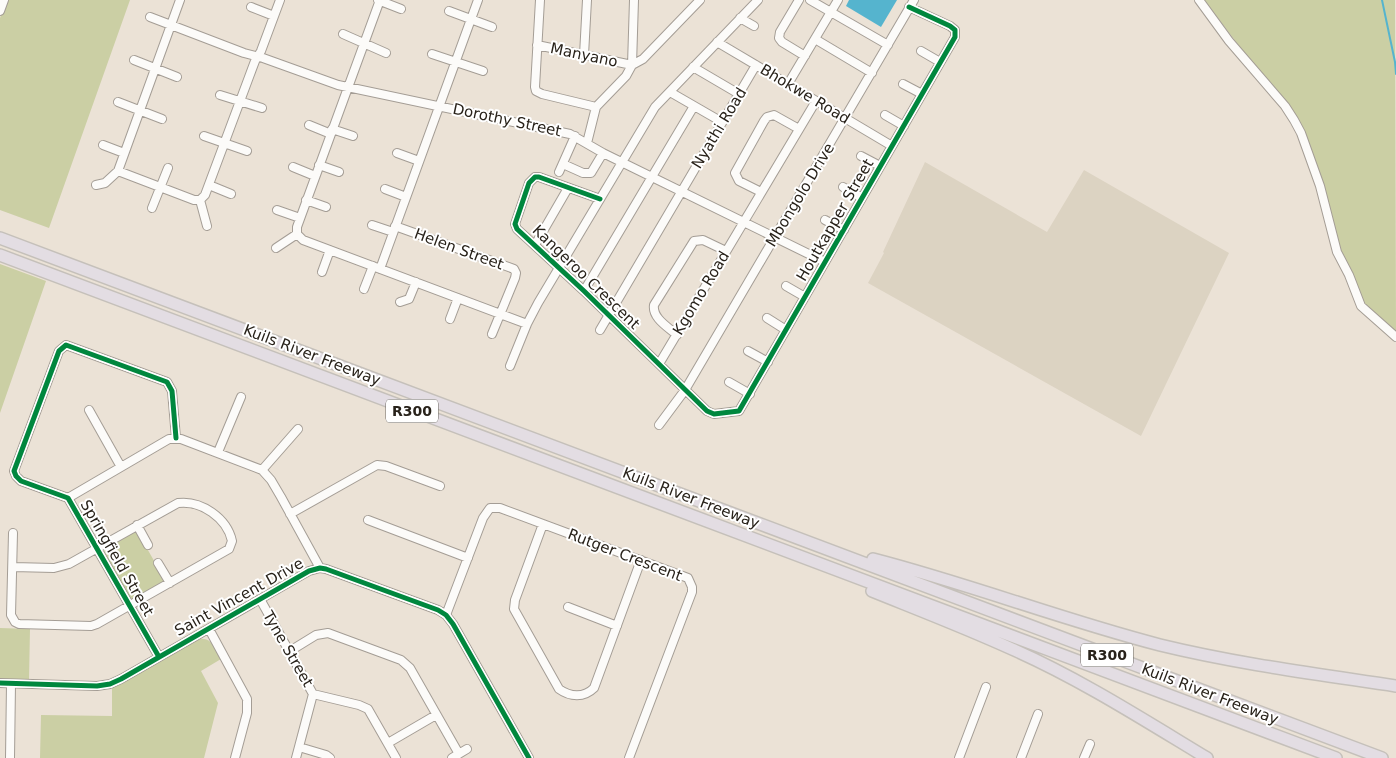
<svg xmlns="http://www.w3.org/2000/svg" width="1396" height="758" font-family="'DejaVu Sans',sans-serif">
  <rect width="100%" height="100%" fill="#ebe2d6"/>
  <path fill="#dcd3c2" d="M 925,162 L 1047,232 L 1084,170 L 1229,253 L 1141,436 L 868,283 L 884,253 L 883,252 Z"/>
  <path fill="#cbcfa4" d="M 7,0 L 130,0 L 49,228 L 0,210 L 0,18 Z
    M 1204,0 L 1395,0 L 1396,332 L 1364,304 L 1343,261 L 1306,142 L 1256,68 Z
    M 0,264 L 46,281 L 0,413 Z
    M 136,529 L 166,582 L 132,599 L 128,597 L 104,554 L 105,547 Z
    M 0,628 L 30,629 L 29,680 L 0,679 Z
    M 199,639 C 212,637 215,649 221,659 L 201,671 L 218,703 L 204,758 L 40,758 L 41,715 L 112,716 L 112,687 Z"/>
  <path fill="#55b4ce" d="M 849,0 L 897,0 L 881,27 L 846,6 Z"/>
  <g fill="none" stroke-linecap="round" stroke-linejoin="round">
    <path stroke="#55b4ce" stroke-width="2" d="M 1382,0 L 1395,62 L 1396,74"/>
    <g stroke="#a49d95" stroke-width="10">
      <path id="minor" d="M 378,0 L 401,9
        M 540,0 L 535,87 L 536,91 L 542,94 L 596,107 L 626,76 L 632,65 L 643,59 L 700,0
        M 799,0 L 780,32 L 779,38 L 782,42 L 805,56
        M 810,0 L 888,45
        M 1199,0 L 1229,41 L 1285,106 L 1294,120 L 1301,133 L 1320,186 L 1337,252 L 1349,275 L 1361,306 L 1396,337
        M 251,7 L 274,16
        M 0,11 L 4,0
        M 449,11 L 492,27
        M 150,17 L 244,53 L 263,58 L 338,85 L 570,134 L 603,153 L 825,262
        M 740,18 L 754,26
        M 343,34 L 386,53
        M 815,39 L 872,73
        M 717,42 L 892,146
        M 537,45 L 632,65 L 634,0
        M 921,51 L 940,62
        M 432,54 L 483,71
        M 584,55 L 587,0
        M 134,60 L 177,77
        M 693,67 L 739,94
        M 788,84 L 838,0
        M 903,84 L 922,94
        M 670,92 L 722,122
        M 220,95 L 262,108
        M 118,102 L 162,119
        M 885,115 L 904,126
        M 309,125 L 331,134
        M 332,129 L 353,136
        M 204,136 L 247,151
        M 587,143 L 596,107
        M 103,145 L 124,153
        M 397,153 L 419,161
        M 861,156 L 880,166
        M 563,164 L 583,173 L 591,173 L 603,153
        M 319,165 L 339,172
        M 293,167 L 315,176
        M 118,171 L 194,200 L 200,200
        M 559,172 L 575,136
        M 96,185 L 105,183 L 118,171 L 180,0
        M 209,185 L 231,194
        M 843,187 L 862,198
        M 385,189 L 406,197
        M 761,192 L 739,181 L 735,173 L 764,121 L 767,117 L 774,115 L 799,129
        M 600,199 L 539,177 L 535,177 L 529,183 L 515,224 L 517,229 L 584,291 L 707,411 L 714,414 L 739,411 L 955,37 L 955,30 L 950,26 L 909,7
        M 306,200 L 326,207
        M 152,208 L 168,168
        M 277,210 L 300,218
        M 825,220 L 844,230
        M 372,225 L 393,232
        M 207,226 L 200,200 L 205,195 L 255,61 L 261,51 L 280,0
        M 395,226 L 514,269 L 516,273 L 515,278 L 492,334
        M 297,234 L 303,240 L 527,324
        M 535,245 L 568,188
        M 276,248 L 297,234 L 297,227 L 380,0
        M 380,269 L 478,0
        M 322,272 L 330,250
        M 786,286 L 805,297
        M 364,289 L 373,266
        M 584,291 L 694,106
        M 400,302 L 409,299 L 416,282
        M 767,318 L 786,330
        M 450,319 L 458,298
        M 600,330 L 756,65
        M 677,335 C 668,327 652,318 654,305 L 694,241 L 703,240 L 726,251
        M 748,351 L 768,362
        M 659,364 L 816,101
        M 510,366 L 527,324 L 538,303 L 655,107 L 758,0
        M 729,382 L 750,394
        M 89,410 L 121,467
        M 659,425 L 685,390 L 914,0
        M 218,452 L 241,397
        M 262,470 L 298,429
        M 68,498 L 169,439 L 181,439 L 262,470 L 271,480 L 281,497 L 320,568
        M 290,514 L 377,465 L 386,466 L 440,486
        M 368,520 L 468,558
        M 543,524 L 515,600 L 514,609 L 559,689 C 570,697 584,698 594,688 L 641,560
        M 137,525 L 148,545
        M 13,533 L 11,615 L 15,622 L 19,624 L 91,626 L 97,624 L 229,549 L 232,541 C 227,518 201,500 178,503 L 69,564 L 54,568 L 13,567
        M 158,563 L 170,583
        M 260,599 L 313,694 L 296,758
        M 568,607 L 617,626
        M 446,615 L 483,518 L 490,508 L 500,508 L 688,578 L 692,587 L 692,592 L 629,758
        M 209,629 L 247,699 L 247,713 L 235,758
        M 290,651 L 316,635 L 328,633 L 401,660 L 410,668 L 459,754
        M 159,657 L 68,498 L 21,481 L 16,476 L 14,471 L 59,351 L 66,345 L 167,382 L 172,391 L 176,438
        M 0,683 L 97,686 L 110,684 L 121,679 L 309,571 L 320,568 L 326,569 L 438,610 L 446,615 L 453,624 L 529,758
        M 313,694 L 359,705 L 368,709 L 396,758
        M 388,743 L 436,715
        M 299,747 L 326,755 L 330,758
        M 10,758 L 11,684
        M 452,758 L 467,749
        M 959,758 L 986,687
        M 1021,758 L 1038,714
        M 1084,758 L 1090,744"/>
    </g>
    <g stroke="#c5c0ba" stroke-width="14">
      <path id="highway" d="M 0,238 L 1382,758
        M 0,255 L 1336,758
        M 873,559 C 970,584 1063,620 1160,645 C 1238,664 1317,674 1396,686
        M 872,591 C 919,610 966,628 1012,649 C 1080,679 1144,720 1207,758"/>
    </g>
    <use href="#minor" stroke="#fcfbf9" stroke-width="8"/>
    <use href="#highway" stroke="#e3dde3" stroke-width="11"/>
    <g stroke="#fff" stroke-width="8">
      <path id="cycleway" d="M 600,199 L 539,177 L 535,177 L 529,183 L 515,224 L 517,229 L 584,291 L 707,411 L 714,414 L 739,411 L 955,37 L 955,30 L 950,26 L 909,7
        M 159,657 L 68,498 L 21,481 L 16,476 L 14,471 L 59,351 L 66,345 L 167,382 L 172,391 L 176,438
        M 0,683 L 97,686 L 110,684 L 121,679 L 309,571 L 320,568 L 326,569 L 438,610 L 446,615 L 453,624 L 529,758"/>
    </g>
    <use href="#cycleway" stroke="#00873e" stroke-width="5"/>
  </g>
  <g text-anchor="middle" stroke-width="4" stroke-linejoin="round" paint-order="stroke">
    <g fill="#fff" stroke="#68645f" stroke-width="1">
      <rect x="386" y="399.5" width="52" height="23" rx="4"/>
      <rect x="1081" y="643.5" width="52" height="23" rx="4"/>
    </g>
    <g font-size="14" font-weight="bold" fill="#28221a">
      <text x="412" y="416">R300</text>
      <text x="1107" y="660">R300</text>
    </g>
    <g font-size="15" fill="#28221a" stroke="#fff">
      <text transform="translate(584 55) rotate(12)" y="5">Manyano</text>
      <text transform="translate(805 94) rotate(31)" y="5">Bhokwe Road</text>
      <text transform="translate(507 120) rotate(12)" y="5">Dorothy Street</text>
      <text transform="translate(719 128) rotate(-59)" y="5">Nyathi Road</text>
      <text transform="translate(800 195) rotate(-59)" y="5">Mbongolo Drive</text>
      <text transform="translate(835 220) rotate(-60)" y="5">Houtkapper Street</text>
      <text transform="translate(459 249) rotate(20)" y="5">Helen Street</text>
      <text transform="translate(586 277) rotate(44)" y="5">Kangeroo Crescent</text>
      <text transform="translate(701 293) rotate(-59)" y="5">Kgomo Road</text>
      <text transform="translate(312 355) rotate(21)" y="5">Kuils River Freeway</text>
      <text transform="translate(691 498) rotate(21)" y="5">Kuils River Freeway</text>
      <text transform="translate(625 555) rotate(21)" y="5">Rutger Crescent</text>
      <text transform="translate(117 558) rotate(60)" y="5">Springfield Street</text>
      <text transform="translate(239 597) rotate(-29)" y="5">Saint Vincent Drive</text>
      <text transform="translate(288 649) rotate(60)" y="5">Tyne Street</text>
      <text transform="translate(1210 694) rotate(21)" y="5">Kuils River Freeway</text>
    </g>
  </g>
</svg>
